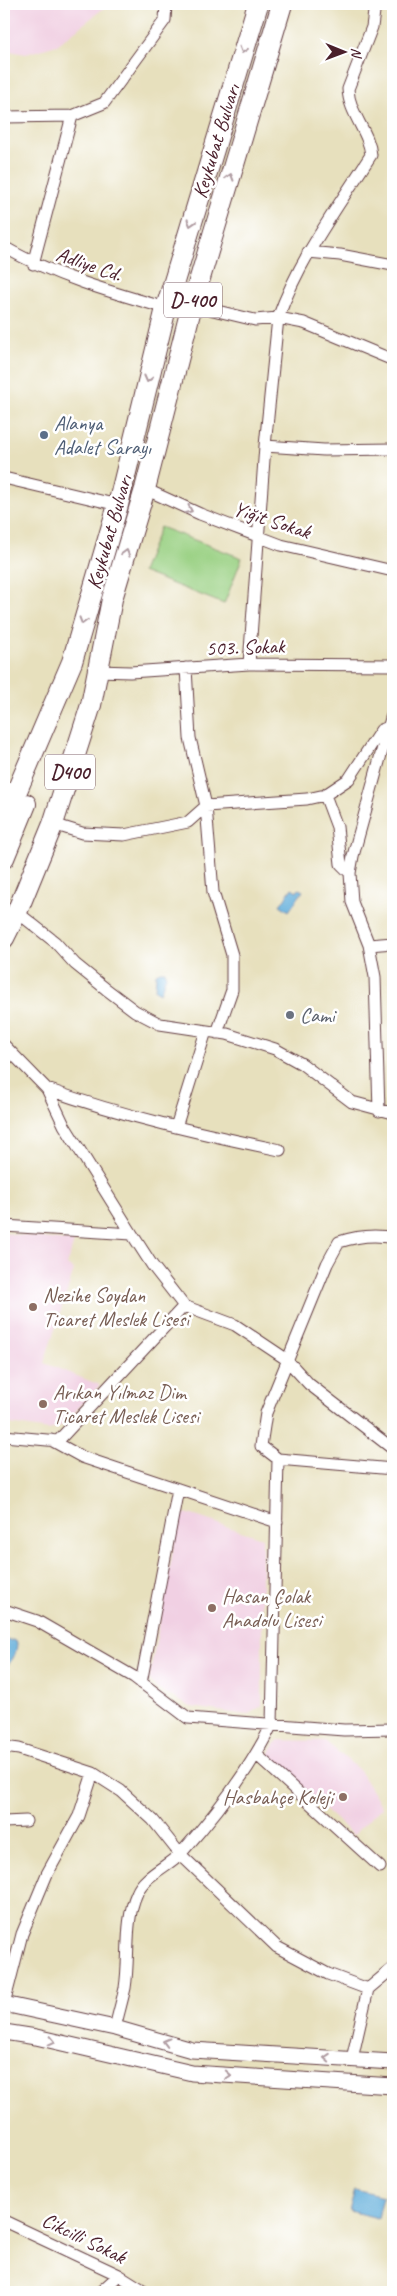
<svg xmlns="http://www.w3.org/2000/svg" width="397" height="2296" font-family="Caveat,sans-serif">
  <rect width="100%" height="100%" fill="#fff"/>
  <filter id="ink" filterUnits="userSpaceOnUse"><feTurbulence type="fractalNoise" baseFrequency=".02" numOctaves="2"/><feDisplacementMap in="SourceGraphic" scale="10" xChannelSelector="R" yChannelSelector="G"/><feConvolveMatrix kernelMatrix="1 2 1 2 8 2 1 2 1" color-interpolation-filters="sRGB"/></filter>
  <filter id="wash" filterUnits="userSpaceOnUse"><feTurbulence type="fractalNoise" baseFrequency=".0096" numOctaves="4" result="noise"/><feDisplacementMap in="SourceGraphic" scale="20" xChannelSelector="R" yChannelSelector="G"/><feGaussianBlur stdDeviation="1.12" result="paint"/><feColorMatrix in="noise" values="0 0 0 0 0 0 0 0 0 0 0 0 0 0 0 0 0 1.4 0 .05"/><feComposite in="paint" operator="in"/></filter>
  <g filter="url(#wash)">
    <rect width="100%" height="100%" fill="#e7e0bd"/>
    <path fill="#f1d0e3" d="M 4,4 L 109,4 L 57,45 L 26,54 L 4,50 Z
      M 4,1233 L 74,1242 L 67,1265 L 74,1270 L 44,1363 L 100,1385 L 63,1425 L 49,1430 L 4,1423 Z
      M 186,1513 L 262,1538 L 262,1706 L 247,1715 L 191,1707 L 157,1689 L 149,1679 L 179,1518 Z
      M 278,1740 L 325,1741 L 358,1769 L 382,1807 L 353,1835 L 267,1757 Z"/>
    <path fill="#99d082" stroke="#727856" d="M 160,527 L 242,558 L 224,604 L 142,572 Z"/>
    <path fill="#61adda" stroke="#566682" d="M 292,888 L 297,891 L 299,889 L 303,891 L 289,911 L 280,905 Z
      M 160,971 L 165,971 L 166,976 L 160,993 L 155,990 L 156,973 Z
      M 13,1640 L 17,1643 C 17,1652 12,1664 4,1666 L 4,1641 Z
      M 355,2189 L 383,2196 L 378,2218 L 349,2211 Z"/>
  </g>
  <g filter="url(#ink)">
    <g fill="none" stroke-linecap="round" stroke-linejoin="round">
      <g stroke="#623c41" stroke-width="13">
        <path id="street" d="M 4,117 L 72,116 L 104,103 L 165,20 L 166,4
          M 4,247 C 54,276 110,292 166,308
          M 308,252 L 340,255 L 393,265
          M 33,264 L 72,116
          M 192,305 L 255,320 L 278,318 C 299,259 337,208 371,155 C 369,131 349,114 348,89 L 372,27 L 375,4
          M 265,446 L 324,450 L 393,449
          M 4,478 L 118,505
          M 145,489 L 200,514 L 281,545 L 393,571
          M 249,664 L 265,446 L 278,318 L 304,323 L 393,360
          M 186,668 L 190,738 L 206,806 L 213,892 L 232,955 L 232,990 L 217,1033
          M 98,671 L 130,672 L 249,664 L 393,665
          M 325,795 L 337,827 L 341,864 L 350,873
          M 53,824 L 82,833 L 124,835 L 188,822 L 206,806 L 307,799 L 325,795 L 349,779 L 381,730 L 389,727
          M 17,912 L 55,942 L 75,964 L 106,989 L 135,1011 L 160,1024 L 227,1034 L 275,1049 L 302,1064 L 352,1102 L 393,1113
          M 369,945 L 393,943
          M 4,1045 L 47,1089 L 64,1125 L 132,1234 L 152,1265 L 184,1306 L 235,1325 L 286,1359 L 309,1384 L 393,1449
          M 47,1089 C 123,1116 202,1134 280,1150
          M 379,1111 L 375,977 L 369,945 L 352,902 L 350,873 L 353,856 L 393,711
          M 176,1127 L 206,1031
          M 4,1226 L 132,1234
          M 4,1436 L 58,1441 L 184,1306
          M 51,1440 L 82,1457 L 277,1522
          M 278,1459 L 261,1446 L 266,1413 L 327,1264 L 339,1242 C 358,1236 374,1234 393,1238
          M 4,1610 L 37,1621 L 134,1677 L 188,1718 L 344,1730 L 393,1729
          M 141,1683 L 178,1489
          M 4,1747 L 19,1749 L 93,1773 L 121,1791 L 153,1820 L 180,1854 L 277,1947 L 328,1974 L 368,1989
          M 257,1755 L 380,1867
          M 4,1822 L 26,1821
          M 4,2004 L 22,1934 L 47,1874 L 79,1816 L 93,1773
          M 115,2028 C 118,2015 122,2001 125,1988 C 130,1957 124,1921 137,1893 C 144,1875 169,1866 182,1852 C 216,1814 250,1770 272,1724 L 278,1459 L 393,1469
          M 352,2059 L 368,1989 L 393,1968
          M 4,2221 L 119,2275 L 146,2292
          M 100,2292 L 119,2275"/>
      </g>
      <g stroke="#623c41" stroke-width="17">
        <path id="secondary" d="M 4,2004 L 115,2028 L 192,2050 L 393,2062
          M 4,2032 L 36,2037 L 192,2073 L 393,2086"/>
      </g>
      <g stroke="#623c41" stroke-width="22">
        <path id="highway" d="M 4,821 L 72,662 L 118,505 L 166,308 L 258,4
          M 4,858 L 26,804
          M 4,938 L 17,912 L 53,824 L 91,705 L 112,599 L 145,489 L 192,305 L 282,4"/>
      </g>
      <use href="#street" stroke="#fff" stroke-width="11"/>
      <use href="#secondary" stroke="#fff" stroke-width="15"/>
      <use href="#highway" stroke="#fff" stroke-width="20"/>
    </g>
    <defs><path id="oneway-chevron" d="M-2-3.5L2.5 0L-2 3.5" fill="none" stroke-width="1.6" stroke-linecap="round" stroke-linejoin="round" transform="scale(1.25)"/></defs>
    <g stroke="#ae9aa0">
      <use href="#oneway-chevron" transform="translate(243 50) rotate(107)"/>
      <use href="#oneway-chevron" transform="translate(230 177) rotate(-73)"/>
      <use href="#oneway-chevron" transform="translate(191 223) rotate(107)"/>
      <use href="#oneway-chevron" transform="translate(148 379) rotate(104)"/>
      <use href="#oneway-chevron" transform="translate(189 510) rotate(24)"/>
      <use href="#oneway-chevron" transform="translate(126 553) rotate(-74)"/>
      <use href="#oneway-chevron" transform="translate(83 621) rotate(106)"/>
      <use href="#oneway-chevron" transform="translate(52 2041) rotate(13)"/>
      <use href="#oneway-chevron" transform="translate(166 2042) rotate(-165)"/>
      <use href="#oneway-chevron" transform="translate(327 2058) rotate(-176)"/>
      <use href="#oneway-chevron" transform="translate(228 2075) rotate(4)"/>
    </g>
  </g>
  <circle fill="#5c6f8a" stroke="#fff" stroke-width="2" cx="44" cy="435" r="5"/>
  <circle fill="#6b7280" stroke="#fff" stroke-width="2" cx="290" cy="1015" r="5"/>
  <g fill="#8d6e63" stroke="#fff" stroke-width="2">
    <circle cx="33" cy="1307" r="5"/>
    <circle cx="43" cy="1404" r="5"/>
    <circle cx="212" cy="1608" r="5"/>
    <circle cx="343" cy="1797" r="5"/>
  </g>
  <g text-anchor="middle" stroke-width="5" stroke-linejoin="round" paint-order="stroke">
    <g fill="#fff" stroke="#80626b" stroke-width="1">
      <rect x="164" y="282.5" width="58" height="35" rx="4"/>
      <rect x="45" y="754.5" width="50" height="35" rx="4"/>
    </g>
    <g font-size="20" font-weight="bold" fill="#4a1f2b">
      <text x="193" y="307">D-400</text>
      <text x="70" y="779">D400</text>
    </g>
    <g font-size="21" fill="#4a1f2b" stroke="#fff">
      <text transform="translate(216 141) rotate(-73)" y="7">Keykubat Bulvarı</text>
      <text transform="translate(89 264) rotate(19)" y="7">Adliye Cd.</text>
      <text transform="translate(272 520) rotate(18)" y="7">Yiğit Sokak</text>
      <text transform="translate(109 532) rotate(-74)" y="7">Keykubat Bulvarı</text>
      <text transform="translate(245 647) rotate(-2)" y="7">503. Sokak</text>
      <text transform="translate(84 2238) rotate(26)" y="7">Cikcilli Sokak</text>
    </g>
    <g font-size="21" fill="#4e5e75" stroke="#fff" text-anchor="start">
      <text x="54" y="430">Alanya<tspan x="54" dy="24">Adalet Sarayı</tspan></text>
    </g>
    <g font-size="21" fill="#5b616d" stroke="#fff" text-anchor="start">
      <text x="300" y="1022">Cami</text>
    </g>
    <g font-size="21" fill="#785e54" stroke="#fff" text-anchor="start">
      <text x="43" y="1302">Nezihe Soydan<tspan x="43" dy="24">Ticaret Meslek Lisesi</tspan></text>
      <text x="53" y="1399">Arıkan Yılmaz Dim<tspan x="53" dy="24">Ticaret Meslek Lisesi</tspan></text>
      <text x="222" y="1603">Hasan Çolak<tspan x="222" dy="24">Anadolu Lisesi</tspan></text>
      <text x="333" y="1804" text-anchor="end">Hasbahçe Koleji</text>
    </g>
  </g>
  <rect width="397" height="2296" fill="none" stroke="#fff" stroke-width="20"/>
  <g transform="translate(344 52) rotate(91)" stroke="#ffffff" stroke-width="4" paint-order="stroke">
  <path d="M0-4L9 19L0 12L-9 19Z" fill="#4a1f2b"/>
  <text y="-8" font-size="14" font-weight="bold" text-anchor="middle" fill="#4a1f2b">N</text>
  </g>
</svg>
